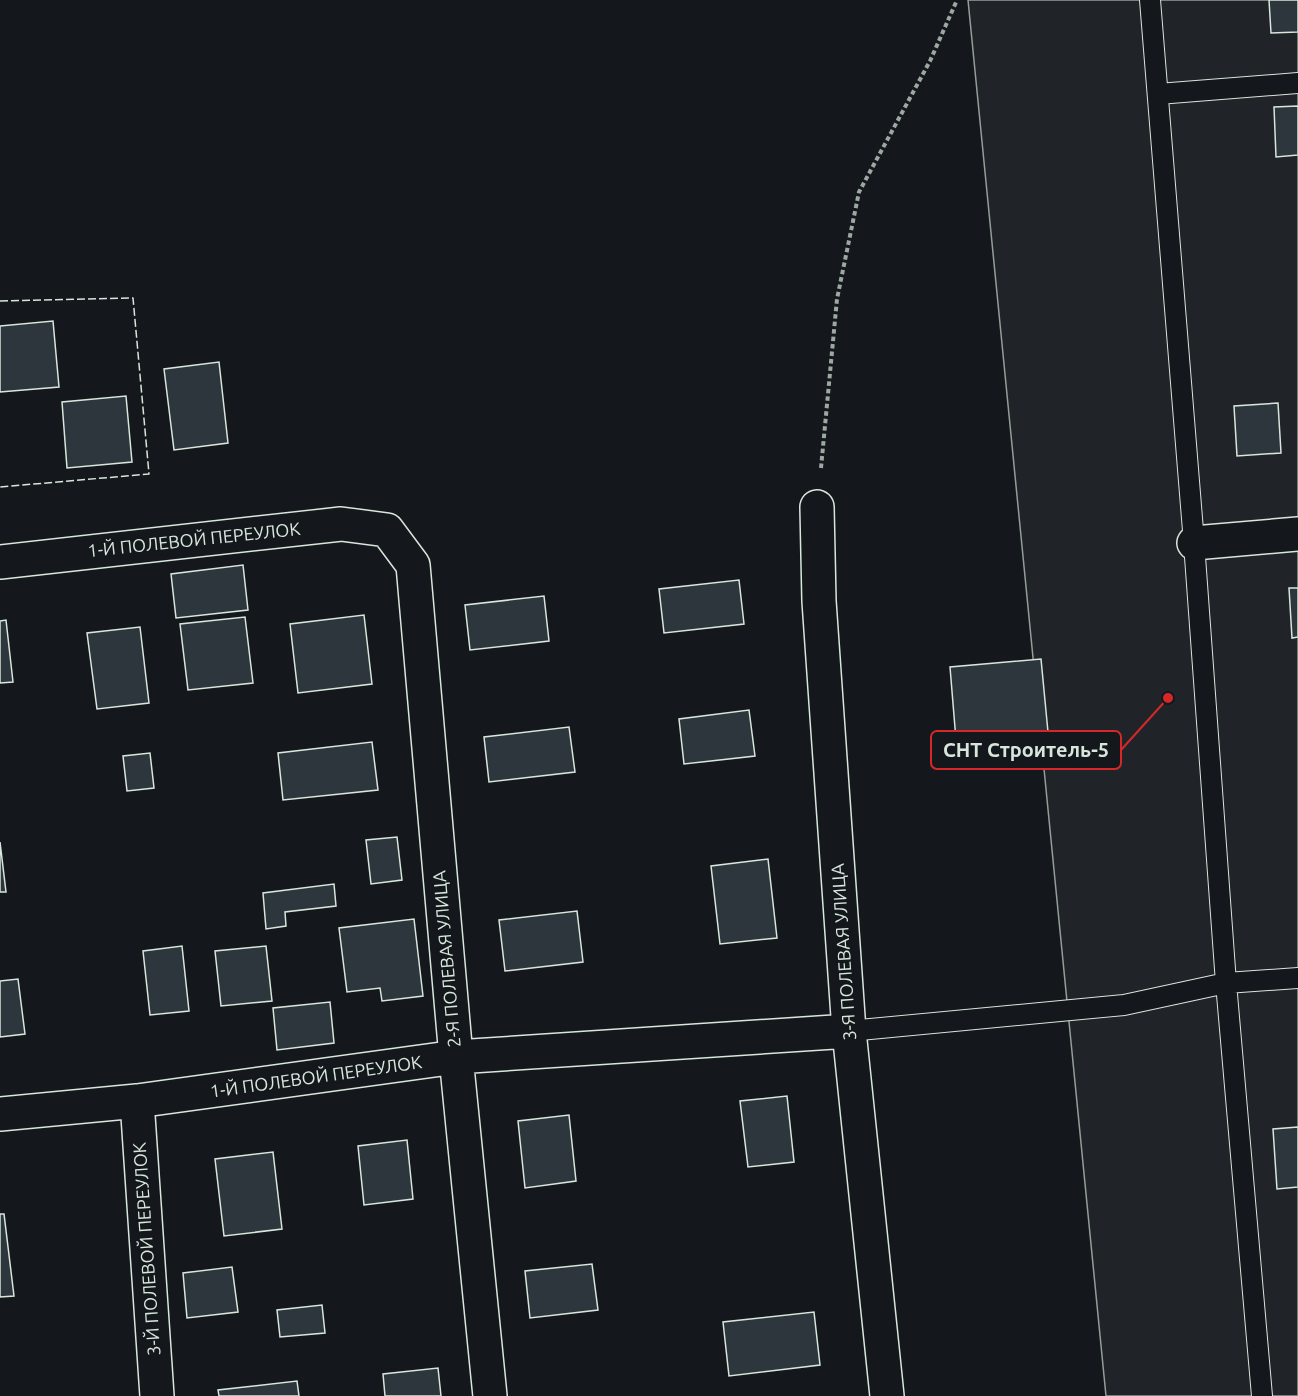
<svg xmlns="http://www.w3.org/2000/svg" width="1298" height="1396" font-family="Ubuntu,sans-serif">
  <rect width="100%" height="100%" fill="#14181c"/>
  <path fill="#202428" stroke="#939e99" stroke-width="1.5" d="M 968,0 L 1298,0 L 1298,1396 L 1106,1396 Z"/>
  <path fill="#2c363c" stroke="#d8e6dc" stroke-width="1.5" d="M 1269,0 L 1298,0 L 1298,32 L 1271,33 Z
    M 1298,106 L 1298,155 L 1276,157 L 1274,107 Z
    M 53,321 L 59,387 L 0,392 L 0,326 Z
    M 219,362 L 228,443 L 174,450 L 164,369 Z
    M 126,396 L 132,462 L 67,468 L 62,402 Z
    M 1278,403 L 1281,453 L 1237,456 L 1234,406 Z
    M 243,565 L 248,610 L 176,618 L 171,574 Z
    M 739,580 L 744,624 L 664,633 L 659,589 Z
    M 1289,588 L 1298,588 L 1298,637 L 1292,638 Z
    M 544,596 L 549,641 L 470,650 L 465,605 Z
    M 364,615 L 372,684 L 298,693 L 290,624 Z
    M 245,617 L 253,683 L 188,690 L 180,624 Z
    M 6,620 L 13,682 L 0,683 L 0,621 Z
    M 140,627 L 149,703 L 97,709 L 87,633 Z
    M 1041,659 L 1048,732 L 956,740 L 950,667 Z
    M 749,710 L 755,756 L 684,764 L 679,719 Z
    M 569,727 L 575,772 L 489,782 L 484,737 Z
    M 372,742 L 378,790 L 283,800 L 278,753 Z
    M 150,753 L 154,788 L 127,791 L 123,756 Z
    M 397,837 L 402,880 L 371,884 L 366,840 Z
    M 0,842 L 6,892 L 0,892 Z
    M 768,859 L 777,938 L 720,944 L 711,866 Z
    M 334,884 L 336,906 L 285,912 L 286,926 L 266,929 L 263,893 Z
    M 577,911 L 583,962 L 505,971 L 499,920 Z
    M 414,919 L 423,996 L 382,1001 L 380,988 L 347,992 L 339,928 Z
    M 182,946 L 189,1011 L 150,1015 L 143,951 Z
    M 266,946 L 272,1001 L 221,1006 L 215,951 Z
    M 18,979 L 25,1034 L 0,1037 L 0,981 Z
    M 330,1002 L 334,1043 L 277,1050 L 273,1008 Z
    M 787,1096 L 794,1162 L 748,1167 L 740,1101 Z
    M 569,1115 L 576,1181 L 525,1188 L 518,1121 Z
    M 1298,1127 L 1298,1187 L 1277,1189 L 1273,1129 Z
    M 407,1140 L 413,1199 L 364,1205 L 358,1146 Z
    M 273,1152 L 282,1229 L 224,1236 L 215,1159 Z
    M 0,1214 L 4,1214 L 14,1296 L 0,1297 Z
    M 592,1264 L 598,1310 L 530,1318 L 525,1271 Z
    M 232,1267 L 238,1312 L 187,1318 L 183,1273 Z
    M 322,1305 L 325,1333 L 280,1337 L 277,1310 Z
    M 814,1312 L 820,1365 L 729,1376 L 723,1322 Z
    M 438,1368 L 441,1396 L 385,1396 L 383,1374 Z
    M 297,1381 L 299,1396 L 219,1396 L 218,1390 Z"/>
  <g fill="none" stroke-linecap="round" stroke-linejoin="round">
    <g stroke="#d8e6dc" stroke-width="22">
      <path id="service" d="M 1150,0 L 1194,543 L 1226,983 L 1262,1396
        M 1158,94 L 1298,83
        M 849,1031 L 1124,1005 L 1226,983 L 1298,978"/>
    </g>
    <g stroke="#d8e6dc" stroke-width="36">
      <path id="minor" d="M 817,507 L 819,601 L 849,1031 L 887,1396
        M 1194,543 L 1298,534
        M 0,562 L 341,524 L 387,530 L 413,565 L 456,1057 L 490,1396
        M 137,1101 L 157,1396
        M 0,1114 L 137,1101 L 456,1057 L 849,1031"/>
    </g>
    <path stroke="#9da8a2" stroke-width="4" stroke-dasharray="4.5 3" stroke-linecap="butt" d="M 821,468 L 837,299 L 859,192 L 930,61 L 957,0"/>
    <use href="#service" stroke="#14181c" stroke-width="20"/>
    <use href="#minor" stroke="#14181c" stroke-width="33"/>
    <path stroke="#d8e6dc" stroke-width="1.5" stroke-dasharray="8 3" stroke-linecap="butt" d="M 0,301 L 133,298 L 149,474 L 0,487"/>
  </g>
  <g text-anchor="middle" stroke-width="4.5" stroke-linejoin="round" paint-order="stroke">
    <g font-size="18" fill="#d8e6dc" stroke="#14181c">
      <text transform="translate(194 540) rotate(-6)" y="6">1-Й ПОЛЕВОЙ ПЕРЕУЛОК</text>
      <text transform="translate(844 952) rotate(-94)" y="6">3-Я ПОЛЕВАЯ УЛИЦА</text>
      <text transform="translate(447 959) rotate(-95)" y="6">2-Я ПОЛЕВАЯ УЛИЦА</text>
      <text transform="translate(316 1077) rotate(-8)" y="6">1-Й ПОЛЕВОЙ ПЕРЕУЛОК</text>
      <text transform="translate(147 1249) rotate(-94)" y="6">3-Й ПОЛЕВОЙ ПЕРЕУЛОК</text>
    </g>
  </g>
  <path fill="none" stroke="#d62828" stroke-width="2" d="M1168 698L1121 750"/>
  <circle fill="#d62828" stroke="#14181c" stroke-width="2" cx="1168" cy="698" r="6"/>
  <rect fill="#14181c" stroke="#d62828" stroke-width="2" x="931" y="731" width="190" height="38" rx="6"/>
  <g font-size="20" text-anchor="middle" font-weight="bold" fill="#d8e6dc">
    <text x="1026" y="757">СНТ Строитель-5</text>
  </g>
</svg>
